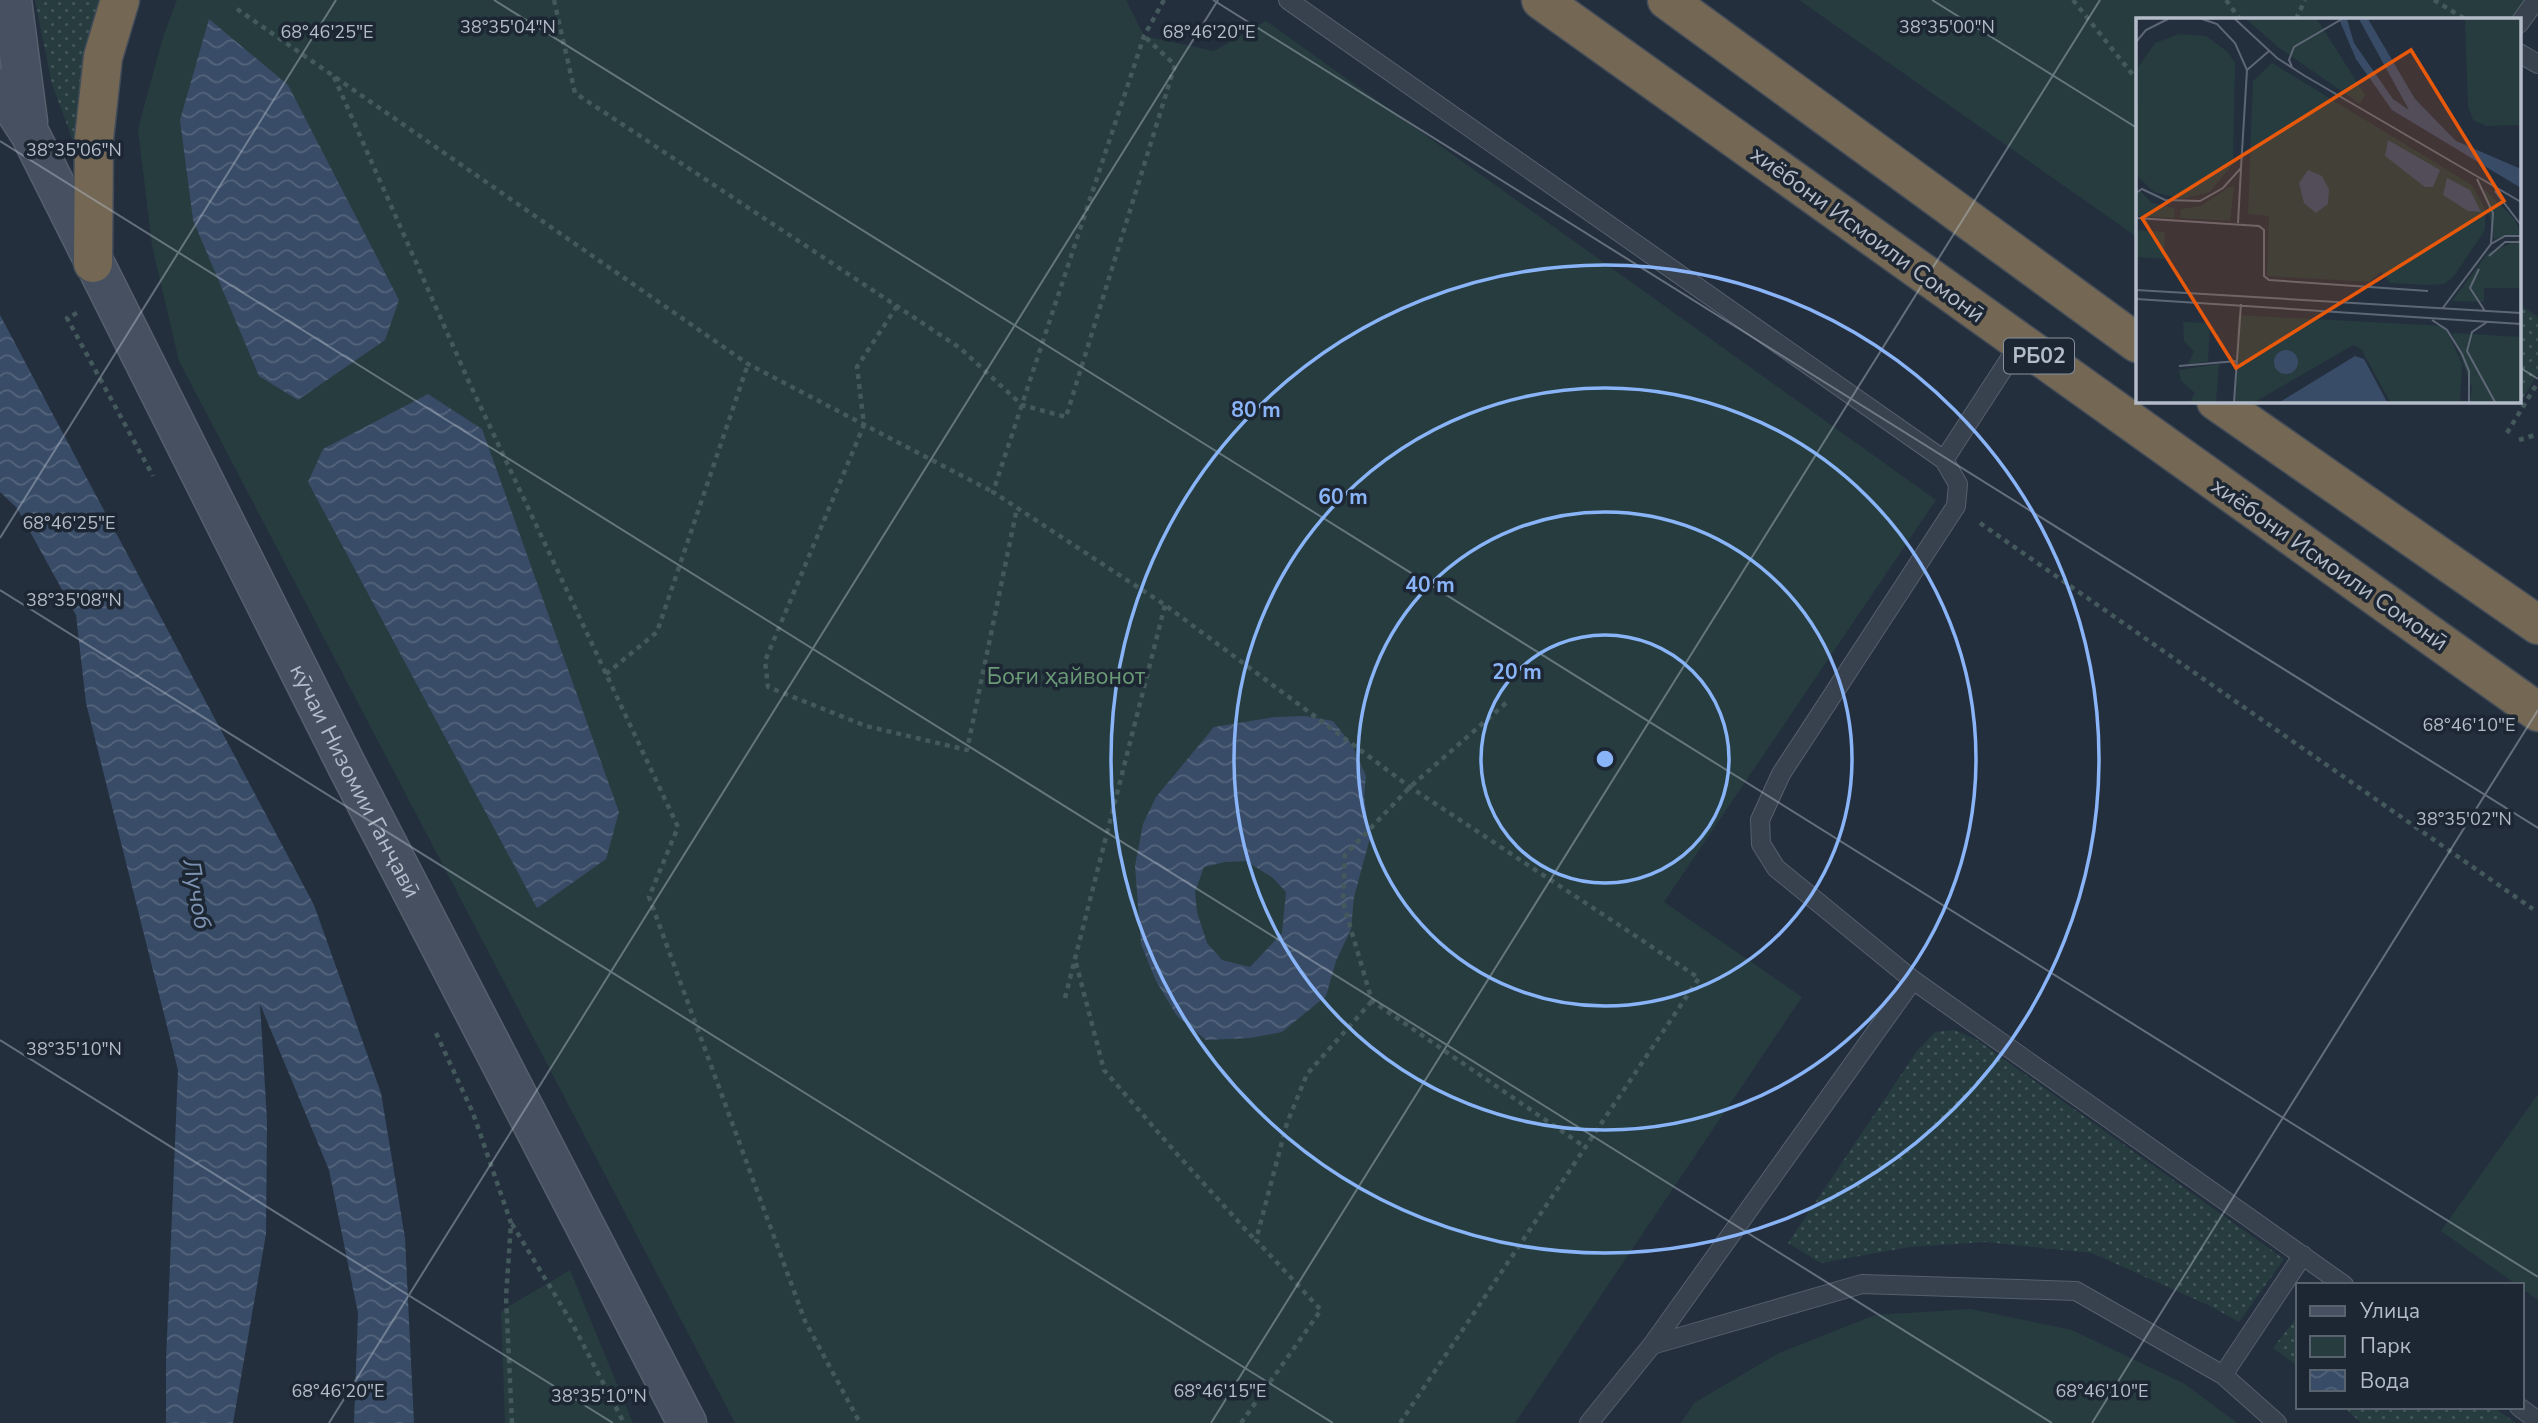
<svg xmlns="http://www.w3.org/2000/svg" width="2538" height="1423" font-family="'Nunito Sans',sans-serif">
  <defs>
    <pattern id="grass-dots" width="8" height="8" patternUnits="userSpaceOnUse" patternTransform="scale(1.75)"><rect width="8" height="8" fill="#263c3f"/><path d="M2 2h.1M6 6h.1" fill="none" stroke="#435659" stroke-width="1.8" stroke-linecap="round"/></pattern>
    <pattern id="water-waves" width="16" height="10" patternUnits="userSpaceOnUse" patternTransform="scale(1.75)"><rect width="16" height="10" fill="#394c67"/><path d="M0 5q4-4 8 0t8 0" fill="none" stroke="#53647b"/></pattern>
  </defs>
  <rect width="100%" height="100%" fill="#242f3e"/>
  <path fill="url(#grass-dots)" d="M 35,0 L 103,0 L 84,171 L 52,84 Z
    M 2519,304 L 2538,317 L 2538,373 L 2519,405 L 2512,401 L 2519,401 Z
    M 1954,1030 L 1977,1040 L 2284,1259 L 2239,1322 L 2208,1305 L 2092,1253 L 1985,1242 L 1909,1247 L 1821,1263 L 1788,1243 L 1917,1051 L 1935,1032 Z
    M 2298,1316 L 2298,1366 L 2273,1348 Z
    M 2344,1407 L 2493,1407 L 2516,1423 L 2361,1423 Z"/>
  <path fill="#263c3f" d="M 177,0 L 1126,0 L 1144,36 L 1214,51 L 1266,21 L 1936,500 L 1664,902 L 1802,997 L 1515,1423 L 735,1423 L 179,361 L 152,246 L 138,129 L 163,37 Z
    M 1799,0 L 2538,0 L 2538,11 L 2519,39 L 2519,19 L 2137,19 L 2137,237 Z
    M 2538,1094 L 2538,1300 L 2522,1289 L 2522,1285 L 2517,1285 L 2441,1231 Z
    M 570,1270 L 633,1423 L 505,1423 L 501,1311 Z
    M 1971,1309 L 2072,1330 L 2185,1384 L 2237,1423 L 1681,1423 L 1694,1403 L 1779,1353 L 1875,1315 Z"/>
  <path fill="url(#water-waves)" fill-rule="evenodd" d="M 209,19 L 288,85 L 399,300 L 385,340 L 298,400 L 259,376 L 193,220 L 180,120 Z
    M 0,315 L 314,905 L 381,1093 L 405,1238 L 414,1423 L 354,1423 L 358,1313 L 329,1170 L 260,1004 L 267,1120 L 266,1234 L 233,1423 L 166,1423 L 166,1361 L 178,1070 L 86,703 L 76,615 L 17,508 L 0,492 Z
    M 428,394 L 482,429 L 619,812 L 606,859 L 537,908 L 308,482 L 323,449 Z
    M 1305,716 L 1333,721 L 1352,745 L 1366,776 L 1364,796 L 1370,838 L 1354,897 L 1351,929 L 1336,961 L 1326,996 L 1282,1032 L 1250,1038 L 1206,1040 L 1177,1016 L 1156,981 L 1141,944 L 1135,866 L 1143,824 L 1156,797 L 1214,727 L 1275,717 ZM 1246,861 L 1273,878 L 1286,892 L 1282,933 L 1250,967 L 1222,960 L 1207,943 L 1197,912 L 1195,892 L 1204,867 L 1225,862 Z"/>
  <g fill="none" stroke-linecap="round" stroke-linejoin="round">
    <g stroke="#565f6c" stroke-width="20">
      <path id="lane" d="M 1288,0 L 1944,460 L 1958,484 L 1956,506 L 1781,774 L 1760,820 L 1761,844 L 1776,868 L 1913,980 L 2344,1285
        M 2519,24 L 2536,0
        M 2519,53 L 2538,64
        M 1944,460 L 2020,343
        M 1652,1345 L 1913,980
        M 2223,1375 L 2303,1255
        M 2519,1407 L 2538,1421
        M 1589,1423 L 1652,1345 L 1862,1284 L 2076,1291 L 2223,1375 L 2277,1423"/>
    </g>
    <g stroke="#565f6c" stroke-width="41">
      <g id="secondary">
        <path d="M 12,0 L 28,122"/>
        <path id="s1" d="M 0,88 L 30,134 L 347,766 L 687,1423"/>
      </g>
    </g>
    <g stroke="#434c59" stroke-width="41">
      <path id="highway" d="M 1541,0 L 2538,712
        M 1667,0 L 2137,343
        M 93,263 L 94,139 L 103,57 L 120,0
        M 2216,401 L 2538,625"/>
    </g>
    <path stroke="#44595c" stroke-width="4.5" stroke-dasharray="5 5" stroke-linecap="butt" d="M 554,0 L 575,93 L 960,348 L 1022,405 L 1066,417 L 1175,65 L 1144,36
      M 1164,0 L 1144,36 L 993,492 L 1165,605 L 1410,787 L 1699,978 L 1400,1423
      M 2073,0 L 2137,80
      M 2226,0 L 2240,19
      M 2434,0 L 2465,19
      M 237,9 L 748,364 L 993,492
      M 2296,19 L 2305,0
      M 334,77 L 469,382 L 678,827 L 649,897 L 805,1321 L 860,1423
      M 897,306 L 857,367 L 864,425 L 765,661 L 768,687 L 866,726 L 967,750 L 1017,508
      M 77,313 L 67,318 L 153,476
      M 2507,433 L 2538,382
      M 2519,440 L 2538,434
      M 1980,523 L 2533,909
      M 606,674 L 657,632 L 748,364
      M 1506,703 L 1410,787 L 1345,855 L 1343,902 L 1372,1001 L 1585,1147
      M 1076,963 L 1104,1070 L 1177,1154 L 1255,1240
      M 1065,998 L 1165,605
      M 436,1033 L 473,1113 L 511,1223 L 506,1297 L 512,1423
      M 512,1224 L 572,1323 L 624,1423
      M 1241,1423 L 1321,1310 L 1256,1240 L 1287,1123 L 1307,1074 L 1372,1001"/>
    <use href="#lane" stroke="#38414e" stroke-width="18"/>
    <use href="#secondary" stroke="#465061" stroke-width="38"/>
    <use href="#highway" stroke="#746855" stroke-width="38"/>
  </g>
  <path fill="none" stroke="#b4bcc9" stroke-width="2" stroke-opacity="0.45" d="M 494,0 L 2538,1277M 1213,0 L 2538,828M 1932,0 L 2137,128M 0,141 L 2052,1423M 2519,367 L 2538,379M 0,538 L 336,0M 0,590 L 1333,1423M 0,1040 L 613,1423M 329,1423 L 1218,0M 1211,1423 L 2100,0M 2092,1423 L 2538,710"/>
  <g fill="none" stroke="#8ab4f8" stroke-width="3.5">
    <circle cx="1605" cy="759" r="124"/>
    <circle cx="1605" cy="759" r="247"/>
    <circle cx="1605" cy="759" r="371"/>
    <circle cx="1605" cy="759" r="494"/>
  </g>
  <g text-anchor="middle" stroke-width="7" stroke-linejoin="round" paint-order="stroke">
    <rect fill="#1d2633" stroke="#878f9c" stroke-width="2" x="2004" y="338.5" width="70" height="35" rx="5"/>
    <g font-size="21" font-weight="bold" fill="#b4bcc9">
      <text x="2039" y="363">РБ02</text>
    </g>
    <g font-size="23" fill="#b4bcc9" stroke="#1d2633">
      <text transform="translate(1868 234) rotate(36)" y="8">хиёбони Исмоили Сомонӣ</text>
      <text transform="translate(2330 564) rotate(35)" y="8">хиёбони Исмоили Сомонӣ</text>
      <text dy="8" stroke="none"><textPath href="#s1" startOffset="779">кӯчаи Низомии Ганҷавӣ</textPath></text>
    </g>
    <g font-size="23" fill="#6b9a76" stroke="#1d2633">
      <text x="1066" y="684">Боғи ҳайвонот</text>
    </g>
    <g font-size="24" font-style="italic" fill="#7c92b1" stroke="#1d2633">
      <text transform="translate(197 894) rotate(80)" y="8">Лучоб</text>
    </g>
  </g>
  <g transform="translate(2136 18)">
    <rect width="385" height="385" fill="#242f3e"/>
    <path d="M 0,169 L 16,185 L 39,190 L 38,200 L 0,198 ZM 93,169 L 98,169 L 94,203 L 44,200 L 45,191 L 65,188 ZM 348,170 L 379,202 L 385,216 L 358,221 ZM 385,221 L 385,270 L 348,270 L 348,284 L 316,283 L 352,235 ZM 47,304 L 74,305 L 72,343 L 52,347 L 58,333 L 48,323 ZM 83,346 L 80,384 L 54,384 L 59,375 L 45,363 L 43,352 Z" fill="#263c3f"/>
    <path d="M 316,315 L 385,319 L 385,384 L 334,384 L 336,370 Z" fill="#263c3f"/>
    <path d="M 110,1 L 181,1 L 229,77 L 224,86 L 142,29 ZM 329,1 L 385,1 L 385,107 L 350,108 L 337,102 L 332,88 ZM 43,16 L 70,18 L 92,34 L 99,45 L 97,146 L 74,174 L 46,181 L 18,174 L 0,157 L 2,49 L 19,25 ZM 136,45 L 336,167 L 349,190 L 349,212 L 318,258 L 308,266 L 290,267 L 254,265 L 245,254 L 233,264 L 131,258 L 133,198 L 112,196 L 117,63 ZM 0,212 L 29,214 L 28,241 L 0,239 ZM 102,297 L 309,308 L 326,346 L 324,384 L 254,384 L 225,331 L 217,327 L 119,384 L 98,384 Z" fill="#263c3f"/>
    <path d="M 203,1 L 211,1 L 218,25 L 257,81 L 273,92 L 223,1 L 232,1 L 279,81 L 320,123 L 385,151 L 385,170 L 256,92 L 220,41 ZM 252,122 L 304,152 L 297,169 L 289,169 L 249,138 ZM 172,152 L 186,158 L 193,171 L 192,186 L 180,195 L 168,185 L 163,165 ZM 311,160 L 334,172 L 345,194 L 332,193 L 307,177 ZM138 344a12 12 0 1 1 24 0a12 12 0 1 1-24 0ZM 219,338 L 228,341 L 251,384 L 144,384 Z" fill="#394c67"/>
    <path fill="none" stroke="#5e6776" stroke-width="2" d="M 99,1 L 141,40 L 169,58 L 385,184M 0,24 L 10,12 L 32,1M 156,49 L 153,42 L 158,29 L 206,1M 111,52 L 133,33M 341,161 L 357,195 L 355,226M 359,173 L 385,207M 0,175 L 6,171 L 29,182 L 64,183 L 87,170 L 105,150 L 111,52 L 99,25 L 81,6 L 66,1M 0,200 L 123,208 L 128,212 L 128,258 L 133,262 L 292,273M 102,205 L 105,150M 353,238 L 369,224 L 385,224M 343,251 L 334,270 L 349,293M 0,272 L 385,295M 0,281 L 385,306M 306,291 L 355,226 L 369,218 L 385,218M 296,302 L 311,312 L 326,336 L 333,353 L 333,384M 351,304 L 336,314 L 331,333 L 359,384M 43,348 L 101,343M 98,384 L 105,286"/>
    <path fill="#e8590c" fill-opacity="0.15" stroke="#e8590c" stroke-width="3.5" d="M 275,32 L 368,183 L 100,350 L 6,200 Z"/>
    <rect width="385" height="385" fill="none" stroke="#b4bcc9" stroke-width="3.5"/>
  </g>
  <g font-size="18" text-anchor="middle" fill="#b4bcc9" stroke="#1d2633" stroke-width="7" stroke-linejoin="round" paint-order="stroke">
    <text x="508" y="33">38°35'04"N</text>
    <text x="1947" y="33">38°35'00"N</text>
    <text x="327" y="38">68°46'25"E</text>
    <text x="1209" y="38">68°46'20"E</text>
    <text x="74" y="156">38°35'06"N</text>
    <text x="69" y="529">68°46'25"E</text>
    <text x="74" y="606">38°35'08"N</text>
    <text x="2469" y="731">68°46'10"E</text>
    <text x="2464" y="825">38°35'02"N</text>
    <text x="74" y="1055">38°35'10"N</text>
    <text x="338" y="1397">68°46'20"E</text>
    <text x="1220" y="1397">68°46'15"E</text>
    <text x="2102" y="1397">68°46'10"E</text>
    <text x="599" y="1402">38°35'10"N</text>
  </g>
  <circle cx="1605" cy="759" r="10" fill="#8ab4f8" stroke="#1d2633" stroke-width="3.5"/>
  <g font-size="21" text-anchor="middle" font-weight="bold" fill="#8ab4f8" stroke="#1d2633" stroke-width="7" stroke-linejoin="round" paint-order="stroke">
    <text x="1256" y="417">80 m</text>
    <text x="1343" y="504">60 m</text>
    <text x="1430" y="592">40 m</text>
    <text x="1517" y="679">20 m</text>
  </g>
  <rect x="2296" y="1283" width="228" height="126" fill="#1d2633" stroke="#59626f" stroke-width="2"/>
  <rect x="2310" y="1306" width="35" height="10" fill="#465061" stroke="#59626f" stroke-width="2"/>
  <text x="2360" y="1318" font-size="21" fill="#b4bcc9">Улица</text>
  <rect x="2310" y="1336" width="35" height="21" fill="#263c3f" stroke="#59626f" stroke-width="2"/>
  <text x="2360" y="1353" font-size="21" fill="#b4bcc9">Парк</text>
  <rect x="2310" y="1370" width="35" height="21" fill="url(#water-waves)" stroke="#59626f" stroke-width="2"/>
  <text x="2360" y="1388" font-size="21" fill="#b4bcc9">Вода</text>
</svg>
